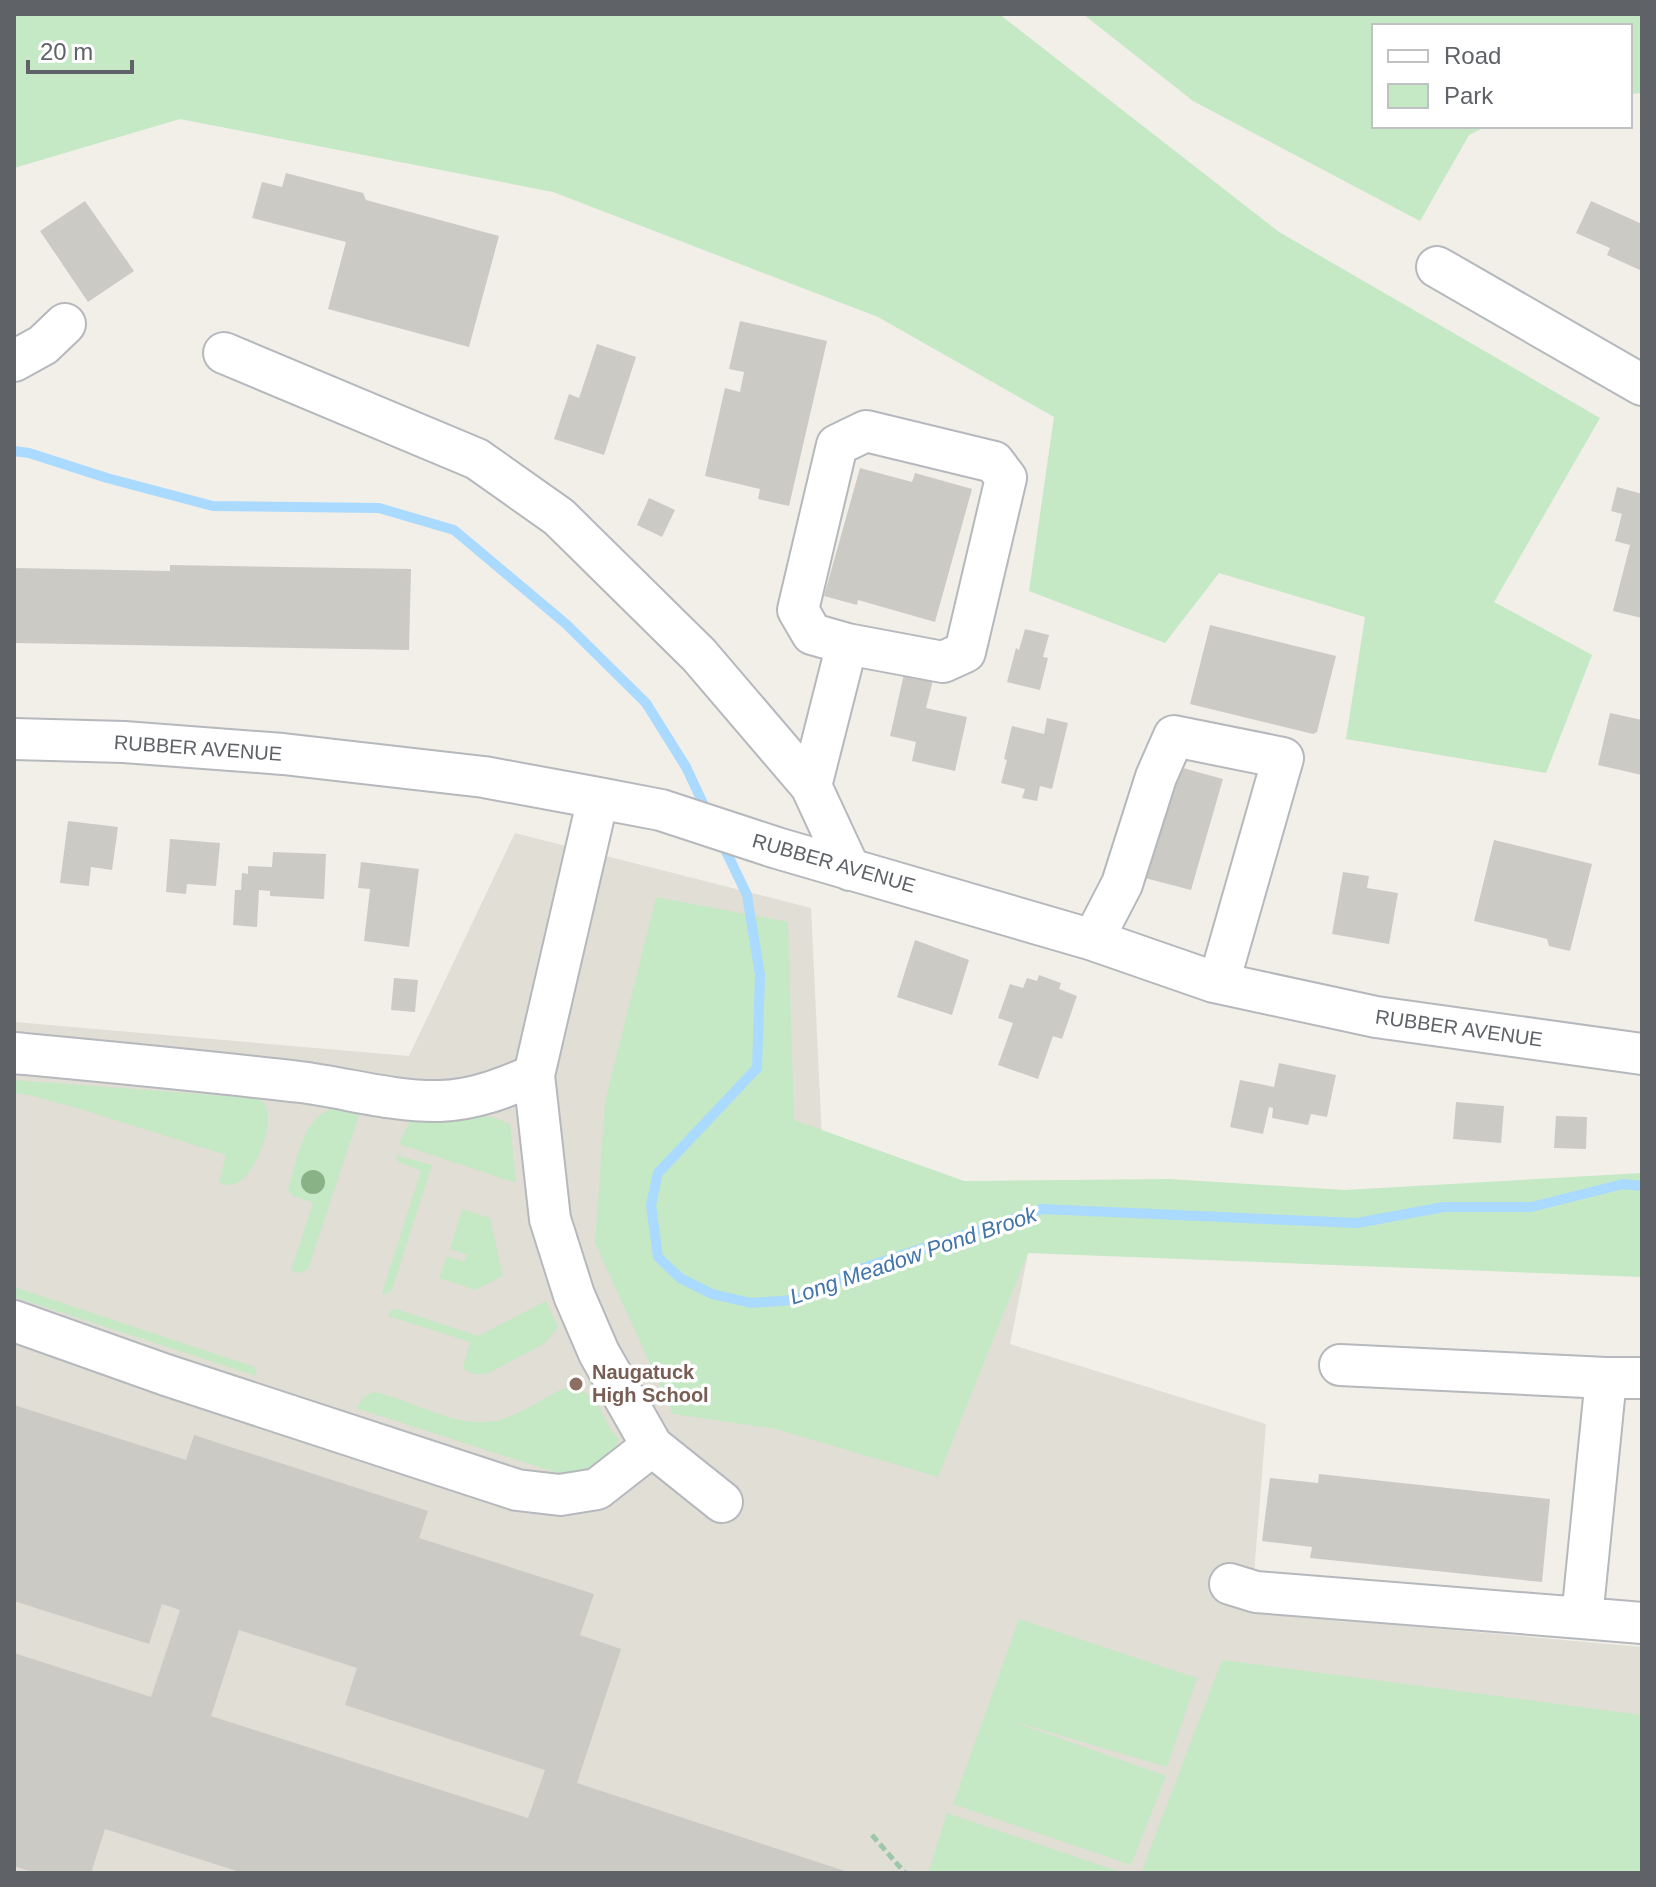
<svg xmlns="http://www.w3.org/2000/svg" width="1656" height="1887" font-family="Helvetica,sans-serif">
  <rect width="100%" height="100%" fill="#f1efe8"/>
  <path fill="#e1ded6" d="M 515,833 L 811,908 L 827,1245 L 1028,1253 L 1010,1344 L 1266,1424 L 1251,1612 L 1642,1647 L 1642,1873 L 14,1873 L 14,1022 L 409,1056 Z"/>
  <path fill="#c5e8c5" d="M 14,14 L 999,14 L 1279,232 L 1600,418 L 1494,602 L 1592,655 L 1546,773 L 1346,739 L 1365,617 L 1219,573 L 1165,643 L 1029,591 L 1054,417 L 878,317 L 553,192 L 180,119 L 14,168 Z
    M 1083,14 L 1642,14 L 1642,93 L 1630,94 L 1630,26 L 1374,26 L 1374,126 L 1487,126 L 1469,135 L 1420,221 L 1193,101 Z
    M 656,897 L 788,922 L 794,1120 L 964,1181 L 1169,1179 L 1345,1190 L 1642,1173 L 1642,1277 L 1028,1253 L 938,1477 L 776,1429 L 673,1414 L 595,1243 L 605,1102 Z
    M 14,1080 L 253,1098 C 260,1100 265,1101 267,1109 C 274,1126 249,1201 219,1182 L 226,1155 L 77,1108 L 29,1095 L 14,1093 Z
    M 344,1106 L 360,1112 L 308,1269 L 301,1273 L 291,1271 L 313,1203 L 293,1196 L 288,1190 L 289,1186 C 300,1152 302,1111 344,1106 Z
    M 429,1114 L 492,1117 L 510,1124 L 516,1183 L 399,1144 L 409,1123 Z
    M 396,1155 L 432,1165 L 392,1290 L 384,1295 L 382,1292 L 421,1171 L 398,1162 Z
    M 462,1209 L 490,1218 L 503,1276 L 475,1290 L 439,1278 L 447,1256 L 464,1262 L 467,1255 L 450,1249 Z
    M 14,1287 L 252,1366 L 256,1369 L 256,1376 L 14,1297 Z
    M 546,1301 L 558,1327 L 545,1343 L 491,1372 C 482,1375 469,1376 463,1367 L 470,1342 L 388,1316 L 391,1310 L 396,1309 L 478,1336 Z
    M 571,1388 C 605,1394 599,1421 619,1439 C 608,1464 593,1470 567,1476 L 356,1408 L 364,1397 L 373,1392 C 410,1399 457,1429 494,1421 C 518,1416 541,1400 562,1389 Z
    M 1019,1619 L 1197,1678 L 1167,1767 L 1008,1720 L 1166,1776 L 1131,1865 L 953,1804 Z
    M 1222,1660 L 1642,1715 L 1642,1873 L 1141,1873 Z
    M 947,1813 L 1123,1873 L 928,1873 Z"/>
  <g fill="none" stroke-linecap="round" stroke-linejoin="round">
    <path stroke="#aadaff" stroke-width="10" d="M 14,451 L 29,453 L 107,478 L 213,506 L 379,508 L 454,530 L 566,624 L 646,703 L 686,767 L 707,812
      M 721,841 L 747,895 L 760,975 L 757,1068 L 658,1173 L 651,1205 L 658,1257 L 680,1278 L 712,1294 L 751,1303 L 794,1300 L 863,1268 L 1042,1209 L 1357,1223 L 1444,1207 L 1531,1207 L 1623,1184 L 1642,1186"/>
  </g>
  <path fill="#cccac5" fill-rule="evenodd" d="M 286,173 L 363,193 L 366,200 L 499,236 L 469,347 L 328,309 L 346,242 L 252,218 L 262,182 L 282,187 Z
    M 85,201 L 134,271 L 88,302 L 40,231 Z
    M 1591,201 L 1642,224 L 1642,271 L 1607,255 L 1610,248 L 1576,233 Z
    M 740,321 L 827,341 L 789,506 L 758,499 L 760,489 L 705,476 L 725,388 L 740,392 L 744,372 L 729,369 Z
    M 597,344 L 636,357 L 604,455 L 554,439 L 569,394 L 579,398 Z
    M 860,468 L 912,482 L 915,473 L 972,489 L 935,622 L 858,600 L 857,605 L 824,596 Z
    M 1617,487 L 1642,494 L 1642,618 L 1613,611 L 1630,545 L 1615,541 L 1622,514 L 1611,511 Z
    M 649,498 L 675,510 L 662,537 L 637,525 Z
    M 170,565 L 411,569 L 409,650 L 14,643 L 14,568 L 170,571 Z
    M 1210,625 L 1336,656 L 1317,732 L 1313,734 L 1190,704 Z
    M 1025,629 L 1049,635 L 1043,657 L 1048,658 L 1040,690 L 1007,682 L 1016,648 L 1019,650 Z
    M 904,674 L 933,680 L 926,708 L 967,717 L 955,771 L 912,761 L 916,742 L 890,736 Z
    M 1610,713 L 1642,720 L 1642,775 L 1598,765 Z
    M 1047,718 L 1068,723 L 1052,789 L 1040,786 L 1037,801 L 1022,798 L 1025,789 L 1001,783 L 1007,760 L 1004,759 L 1012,726 L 1044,734 Z
    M 1172,765 L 1223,779 L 1191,890 L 1141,877 Z
    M 68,821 L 118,827 L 112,870 L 91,867 L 89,886 L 60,883 Z
    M 170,839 L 220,843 L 216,886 L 187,884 L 186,894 L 166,892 Z
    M 1494,840 L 1592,864 L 1570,951 L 1549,946 L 1547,939 L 1474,921 Z
    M 273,852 L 326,854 L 324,899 L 270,896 L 270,891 L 259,890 L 257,927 L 233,925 L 235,890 L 241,890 L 242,873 L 248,874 L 248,866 L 272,867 Z
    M 361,862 L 419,869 L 409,947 L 364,941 L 370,889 L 358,888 Z
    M 1343,872 L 1369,876 L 1367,888 L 1398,893 L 1389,944 L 1332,934 Z
    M 915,940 L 969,960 L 952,1015 L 897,997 Z
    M 1039,975 L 1061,983 L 1059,989 L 1077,996 L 1062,1039 L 1053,1036 L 1038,1079 L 998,1065 L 1013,1023 L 998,1018 L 1010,984 L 1023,988 L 1027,978 L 1037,981 Z
    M 394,978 L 418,980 L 415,1012 L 391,1010 Z
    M 1279,1063 L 1336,1075 L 1327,1117 L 1311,1114 L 1308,1125 L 1272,1118 L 1273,1108 L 1269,1107 L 1263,1134 L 1230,1127 L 1240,1080 L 1274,1087 Z
    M 1456,1102 L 1504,1106 L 1501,1143 L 1453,1139 Z
    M 1556,1116 L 1587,1117 L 1586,1149 L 1554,1148 Z
    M 14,1405 L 186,1460 L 194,1435 L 428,1511 L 419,1538 L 594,1594 L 580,1635 L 621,1649 L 577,1783 L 851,1873 L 243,1873 L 105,1829 L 91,1873 L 36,1873 L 14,1866 L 14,1653 L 151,1697 L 180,1610 L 162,1604 L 149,1644 L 14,1601 ZM 239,1630 L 357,1668 L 345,1705 L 545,1770 L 528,1818 L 211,1716 Z
    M 1319,1474 L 1550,1499 L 1542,1582 L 1310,1558 L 1312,1547 L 1262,1541 L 1270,1478 L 1318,1483 Z"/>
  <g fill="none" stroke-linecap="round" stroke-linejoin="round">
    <g stroke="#b5b8bc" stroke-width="44">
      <path id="minor" d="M 1437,267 L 1642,385
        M 224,353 L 477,459 L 559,517 L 699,655 L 811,786 L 850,870
        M 14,361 L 43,345 L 65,324
        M 14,739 L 124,742 L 283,754 L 484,777 L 598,798 L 661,810 L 777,848 L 1093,940 L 1214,982 L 1376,1017 L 1642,1054
        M 811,786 L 847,644 L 943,662 L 965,652 L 1006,478 L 994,462 L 866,431 L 837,445 L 798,610 L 812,634 L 847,644
        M 1093,940 L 1122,884 L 1156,777 L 1174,736 L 1283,758 L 1219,982
        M 14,1053 C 109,1062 205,1071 300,1082 C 347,1088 393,1102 440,1101 C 474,1100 504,1088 534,1075 L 598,798
        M 534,1075 L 550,1219 L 574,1295 L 599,1353 L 652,1446 L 722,1502
        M 14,1321 L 166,1375 L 517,1490 L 560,1495 L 597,1489 L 652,1446
        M 1340,1365 L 1606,1378
        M 1642,1378 L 1606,1378 L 1582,1618 L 1642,1623
        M 1230,1584 L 1256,1592 L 1582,1618"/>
    </g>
    <path stroke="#9cc7a9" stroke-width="5" stroke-dasharray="8 4" stroke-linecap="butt" d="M 872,1835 L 905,1873"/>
    <use href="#minor" stroke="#fff" stroke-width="40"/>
  </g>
  <circle fill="#89b387" cx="313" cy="1182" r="12"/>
  <circle fill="#8d6e63" stroke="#fff" stroke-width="3" cx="576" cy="1384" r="8"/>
  <g text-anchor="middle" stroke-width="7" stroke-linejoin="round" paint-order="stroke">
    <g font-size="20" fill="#5f6368" stroke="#fff">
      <text transform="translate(198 748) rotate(4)" y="7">RUBBER AVENUE</text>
      <text transform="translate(834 863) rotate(16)" y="7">RUBBER AVENUE</text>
      <text transform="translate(1459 1028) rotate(8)" y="7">RUBBER AVENUE</text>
    </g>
    <g font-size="20" font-weight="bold" fill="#785e54" stroke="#fff" text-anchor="start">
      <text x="592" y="1379">Naugatuck<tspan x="592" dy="23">High School</tspan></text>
    </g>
    <g font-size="22" font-style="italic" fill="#4174aa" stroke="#fff">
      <text transform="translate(913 1255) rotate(-19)" y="8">Long Meadow Pond Brook</text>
    </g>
  </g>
  <rect width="1656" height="1887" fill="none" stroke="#5f6368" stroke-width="32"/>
  <rect x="1372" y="24" width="260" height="104" fill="#ffffff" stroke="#bfc1c3" stroke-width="2"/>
  <rect x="1388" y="50" width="40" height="12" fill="#ffffff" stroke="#bfc1c3" stroke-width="2"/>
  <text x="1444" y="64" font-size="24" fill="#5f6368">Road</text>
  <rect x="1388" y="84" width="40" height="24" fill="#c5e8c5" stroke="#bfc1c3" stroke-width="2"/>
  <text x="1444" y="104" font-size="24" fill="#5f6368">Park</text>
  <path d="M28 60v12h104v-12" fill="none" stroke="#5f6368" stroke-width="4"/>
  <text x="40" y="60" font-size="24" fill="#5f6368" stroke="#ffffff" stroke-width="6" paint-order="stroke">20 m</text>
</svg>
